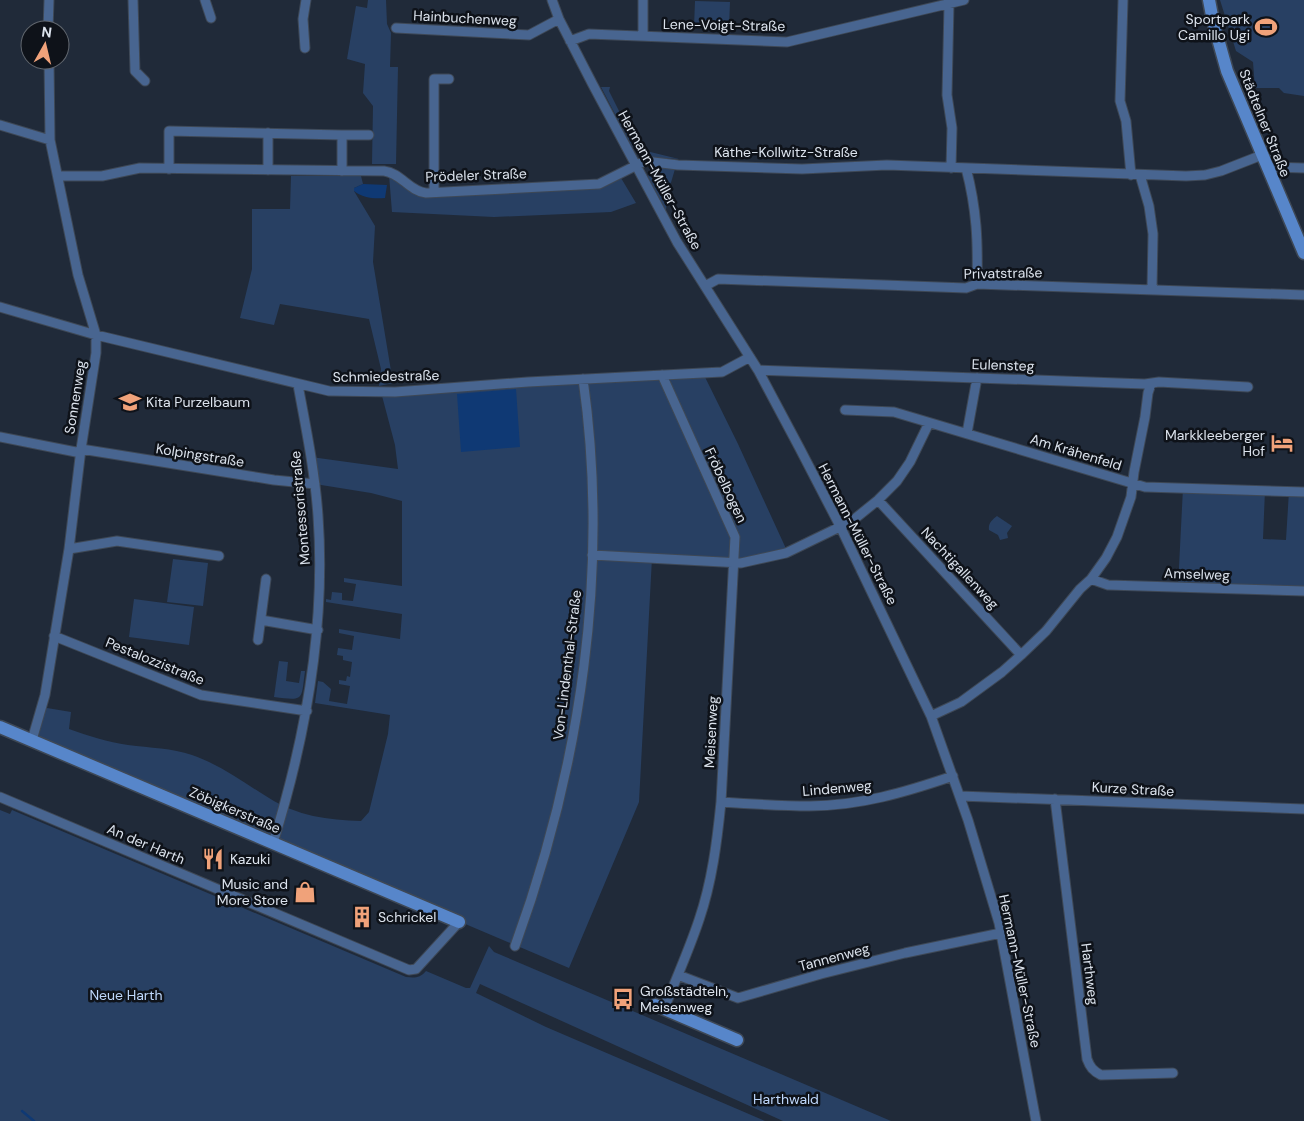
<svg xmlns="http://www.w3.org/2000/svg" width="1304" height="1121" font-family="'DM Sans',sans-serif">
  <rect width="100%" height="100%" fill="#202a39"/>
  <path fill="#284063" d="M 368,0 L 386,0 L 387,24 L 391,33 L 390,67 L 398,67 L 396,164 L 372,164 L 373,106 L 363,93 L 365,64 L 347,59 L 356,6 L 367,8 Z
    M 1220,0 L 1304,0 L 1304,96 L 1284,93 L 1279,88 L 1255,88 L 1253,62 L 1236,51 Z
    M 695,1 L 730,2 L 729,29 L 694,27 Z
    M 601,87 L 610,87 L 609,91 L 638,149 L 679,159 C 661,158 643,160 631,145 Z
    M 655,166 L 675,169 L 667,196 L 666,211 L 648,177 L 650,168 Z
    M 389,175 L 411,192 L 422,195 L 599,188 L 621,178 L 636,203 L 611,212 L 494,217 L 392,212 Z
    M 291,176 L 361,176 L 363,184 L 354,188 L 354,191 L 375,226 L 373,262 L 393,383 L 379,386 L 381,369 L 369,319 L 280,304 L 274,325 L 240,318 L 252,269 L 252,209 L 290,209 Z
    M 703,373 L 738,444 L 788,553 L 741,563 L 652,558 L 639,802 L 569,968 L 32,740 L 41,707 L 71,712 L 69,729 C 88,736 108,742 128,745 C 150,748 172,748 192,755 C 221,765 244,783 269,798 C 297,816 328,820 361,821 L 369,812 L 388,734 L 390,715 L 315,703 L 318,681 L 323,682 L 331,689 L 329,701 L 347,704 L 350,686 L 339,684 L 339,680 L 346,681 L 347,676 L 350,677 L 352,662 L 343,660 L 343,656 L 337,655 L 338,648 L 352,650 L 354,636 L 339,633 L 339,629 L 400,639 L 402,614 L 326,602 L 326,599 L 331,600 L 332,592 L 342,593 L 342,600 L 353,601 L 356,584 L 344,582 L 344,578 L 402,586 L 402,501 L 371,493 L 315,484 L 311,457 L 398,469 L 395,445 L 381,392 Z
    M 1183,488 L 1265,490 L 1263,539 L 1286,540 L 1289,491 L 1304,492 L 1304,591 L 1178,587 Z
    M 997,516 L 1012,526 L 1007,533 L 1008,538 L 1000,540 L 998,535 L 989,530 C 988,523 992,520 997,516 Z
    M 173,559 L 208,563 L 203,606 L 167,602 Z
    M 134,599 L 194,607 L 189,645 L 129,637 Z
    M 279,661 L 288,662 L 286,681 L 299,683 L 301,671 L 305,671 C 301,700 305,701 274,697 Z
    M 0,810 L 10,814 L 12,810 L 406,977 C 415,978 420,978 426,971 L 466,988 L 470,988 L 489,946 L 494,952 L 891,1121 L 783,1121 L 480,984 L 476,993 L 546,1027 L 765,1121 L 0,1121 Z"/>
  <path fill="#0f3974" d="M 363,184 L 387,185 L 385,198 C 374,199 363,198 354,191 L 354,188 Z
    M 516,389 L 520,447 L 461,452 L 457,394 Z"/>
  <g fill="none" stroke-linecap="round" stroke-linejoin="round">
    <path stroke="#0f3974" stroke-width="2.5" d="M 22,1111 L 34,1121"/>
    <g stroke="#3e4856" stroke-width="11">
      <path id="street" d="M 133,0 L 135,71 L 145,81
        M 205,0 L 211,18
        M 552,0 L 559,19 L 593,85 L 677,242 L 758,370 L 799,447 L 840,526 L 931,716 L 968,820 L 999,923 L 1036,1121
        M 1123,0 L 1120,101 L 1126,121 L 1131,175
        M 949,4 L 947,95 L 952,128 L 951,168
        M 396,28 L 529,35 L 559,19
        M 48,30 L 49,0
        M 643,36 L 643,0
        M 570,41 L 589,34 L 787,42 L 964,0
        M 305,48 L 303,19 L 306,0
        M 0,125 L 50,140
        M 342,135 L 369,135
        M 1267,167 L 1304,168
        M 966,168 C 977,210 978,242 977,284
        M 169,169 L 169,131 L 342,135 L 342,171
        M 268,170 L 268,133
        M 1140,175 L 1149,206 L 1153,234 L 1152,289
        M 58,176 L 102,176 L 140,168 L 384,171 C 401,173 409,191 426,193 L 599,184 L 645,161 L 678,165 L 802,169 L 887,165 L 1186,176 L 1205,175 L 1221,171 L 1262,155
        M 434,192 L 434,79 L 449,79
        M 705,286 L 718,279 L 966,288 L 977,284 L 1304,295
        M 0,307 L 96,335 L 329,391 L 395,392 L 528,382 L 722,372 L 750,357
        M 758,370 L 1145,384 L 1159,382 L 1248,387
        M 662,375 L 735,537 L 721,802 C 717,842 712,882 699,920 C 689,950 676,979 664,1009
        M 845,410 L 894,412 L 1145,487 L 1304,492
        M 967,433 L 977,378
        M 0,437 L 81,453
        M 81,449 L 274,480 L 315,484
        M 878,500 L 1021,655
        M 69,549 L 117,541 L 219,556
        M 592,555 L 741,563 L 786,553 L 852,521 L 878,500 L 897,481 L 910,462 L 929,423
        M 1091,579 L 1108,585 L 1304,591
        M 261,620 L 318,630
        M 54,636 L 201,695 L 307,711
        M 258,640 L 266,579
        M 931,716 L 961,702 L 1002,672 L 1021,655 L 1046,631 L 1080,589 L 1091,579 L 1106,558 L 1117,537 L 1131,497 L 1134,472 L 1145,417 L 1148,393 L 1151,384
        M 32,740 L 45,695 L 69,549 L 81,449 L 96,353 L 96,335 L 78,275 L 50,140 L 49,60
        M 960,796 L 1304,809
        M 0,797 L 409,970 L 416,969 L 459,922
        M 1055,799 L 1087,1059 C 1090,1067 1093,1071 1101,1075 L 1173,1073
        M 721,802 C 750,804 780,806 810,806 C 859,806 906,792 953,776
        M 273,843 C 306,737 326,628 318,516 C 315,472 306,428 298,385
        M 515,946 C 581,765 610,570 583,379
        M 678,975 L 738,998 L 821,974 L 905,953 L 1001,933"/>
    </g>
    <g stroke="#3e4856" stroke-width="15">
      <path id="secondary" d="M 1209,0 L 1213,21 L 1227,71 L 1304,253
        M 0,727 L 459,922
        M 655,1005 L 737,1040"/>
    </g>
    <use href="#street" stroke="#486590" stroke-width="9"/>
    <use href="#secondary" stroke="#5786ca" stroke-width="12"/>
  </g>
  <defs>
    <g id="stadium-bare" transform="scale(1.725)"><path d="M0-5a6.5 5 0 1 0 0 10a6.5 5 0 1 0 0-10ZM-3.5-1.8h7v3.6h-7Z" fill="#f0a27a" stroke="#0e1219" stroke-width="2.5" paint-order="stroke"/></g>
    <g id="school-bare" transform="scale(1.725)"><path d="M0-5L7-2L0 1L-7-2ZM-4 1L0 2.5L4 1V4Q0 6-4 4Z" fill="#f0a27a" stroke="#0e1219" stroke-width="2.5" paint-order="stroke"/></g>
    <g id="hotel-bare" transform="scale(1.725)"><path d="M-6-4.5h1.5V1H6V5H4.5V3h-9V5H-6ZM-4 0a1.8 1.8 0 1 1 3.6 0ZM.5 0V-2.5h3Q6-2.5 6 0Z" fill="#f0a27a" stroke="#0e1219" stroke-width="2.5" paint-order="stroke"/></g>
    <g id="restaurant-bare" transform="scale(1.725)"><path d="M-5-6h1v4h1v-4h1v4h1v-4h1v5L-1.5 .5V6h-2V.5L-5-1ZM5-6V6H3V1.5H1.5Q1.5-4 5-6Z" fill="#f0a27a" stroke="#0e1219" stroke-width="2.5" paint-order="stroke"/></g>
    <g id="shop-bare" transform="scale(1.725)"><path d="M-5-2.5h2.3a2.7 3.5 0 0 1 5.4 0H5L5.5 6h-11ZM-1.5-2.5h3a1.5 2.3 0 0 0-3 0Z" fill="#f0a27a" stroke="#0e1219" stroke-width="2.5" paint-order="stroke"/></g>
    <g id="building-bare" transform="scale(1.725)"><path d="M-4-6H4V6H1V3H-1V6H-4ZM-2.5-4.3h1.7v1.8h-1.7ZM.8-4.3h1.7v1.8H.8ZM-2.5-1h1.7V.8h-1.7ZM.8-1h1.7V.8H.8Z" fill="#f0a27a" stroke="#0e1219" stroke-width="2.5" paint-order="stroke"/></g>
    <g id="bus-bare" transform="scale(1.725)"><path d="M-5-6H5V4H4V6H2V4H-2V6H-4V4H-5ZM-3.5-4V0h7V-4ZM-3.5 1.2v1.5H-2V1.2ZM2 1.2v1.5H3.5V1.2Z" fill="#f0a27a" stroke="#0e1219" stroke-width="2.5" paint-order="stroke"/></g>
  </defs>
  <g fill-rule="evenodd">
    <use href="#stadium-bare" x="1266" y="27"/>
    <use href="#school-bare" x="130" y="402"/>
    <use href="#hotel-bare" x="1282" y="443"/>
    <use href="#restaurant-bare" x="213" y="859"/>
    <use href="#shop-bare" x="305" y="892"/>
    <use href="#building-bare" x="362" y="917"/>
    <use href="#bus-bare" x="623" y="999"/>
  </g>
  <g text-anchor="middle" stroke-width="5" stroke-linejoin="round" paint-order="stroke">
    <g font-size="14" fill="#dce3ed" stroke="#0e1219">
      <text transform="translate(465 18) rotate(3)" y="5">Hainbuchenweg</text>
      <text transform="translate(724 25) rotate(1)" y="5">Lene-Voigt-Straße</text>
      <text transform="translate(1265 123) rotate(68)" y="5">Städtelner Straße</text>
      <text x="786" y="157">Käthe-Kollwitz-Straße</text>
      <text transform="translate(476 175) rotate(-2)" y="5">Prödeler Straße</text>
      <text transform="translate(660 180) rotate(61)" y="5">Hermann-Müller-Straße</text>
      <text transform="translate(1003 273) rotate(-1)" y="5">Privatstraße</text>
      <text transform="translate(1003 365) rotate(2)" y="5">Eulensteg</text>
      <text transform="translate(386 376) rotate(-1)" y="5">Schmiedestraße</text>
      <text transform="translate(75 397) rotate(-81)" y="5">Sonnenweg</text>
      <text transform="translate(1076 452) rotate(17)" y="5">Am Krähenfeld</text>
      <text transform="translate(200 455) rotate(9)" y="5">Kolpingstraße</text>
      <text transform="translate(726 485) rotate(65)" y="5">Fröbelbogen</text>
      <text transform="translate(300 508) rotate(-95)" y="5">Montessoristraße</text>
      <text transform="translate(858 534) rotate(63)" y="5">Hermann-Müller-Straße</text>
      <text transform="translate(960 568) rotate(47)" y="5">Nachtigallenweg</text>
      <text transform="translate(1197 574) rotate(2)" y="5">Amselweg</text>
      <text transform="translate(155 661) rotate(22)" y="5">Pestalozzistraße</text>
      <text transform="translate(567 665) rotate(-83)" y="5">Von-Lindenthal-Straße</text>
      <text transform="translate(711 732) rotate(-87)" y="5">Meisenweg</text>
      <text transform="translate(837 788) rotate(-5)" y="5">Lindenweg</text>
      <text transform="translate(1133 789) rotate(3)" y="5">Kurze Straße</text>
      <text transform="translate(235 810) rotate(23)" y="5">Zöbigkerstraße</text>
      <text transform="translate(146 844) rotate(23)" y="5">An der Harth</text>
      <text transform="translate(834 957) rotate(-15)" y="5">Tannenweg</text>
      <text transform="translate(1020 971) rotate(78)" y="5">Hermann-Müller-Straße</text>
      <text transform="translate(1090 974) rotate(83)" y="5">Harthweg</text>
    </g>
    <g font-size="14" fill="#dce3ed" stroke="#0e1219" text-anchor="start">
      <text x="1250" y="24" text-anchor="end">Sportpark<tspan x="1250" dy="16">Camillo Ugi</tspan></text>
      <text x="146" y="407">Kita Purzelbaum</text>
      <text x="1265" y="440" text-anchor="end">Markkleeberger<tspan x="1265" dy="16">Hof</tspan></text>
      <text x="230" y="864">Kazuki</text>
      <text x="288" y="889" text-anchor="end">Music and<tspan x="288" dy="16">More Store</tspan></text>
      <text x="378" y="922">Schrickel</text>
      <text x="640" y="996">Großstädteln,<tspan x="640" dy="16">Meisenweg</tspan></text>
    </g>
    <g font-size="14" fill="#bed7fb" stroke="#0e1219">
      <text x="126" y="1000">Neue Harth</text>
      <text x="786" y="1104">Harthwald</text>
    </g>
  </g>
  <g transform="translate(45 45) rotate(8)"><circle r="24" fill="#0e1219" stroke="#60666e"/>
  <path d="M0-4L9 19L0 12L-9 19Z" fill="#f0a27a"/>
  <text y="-8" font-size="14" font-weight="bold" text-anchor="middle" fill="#dce3ed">N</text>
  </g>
</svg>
